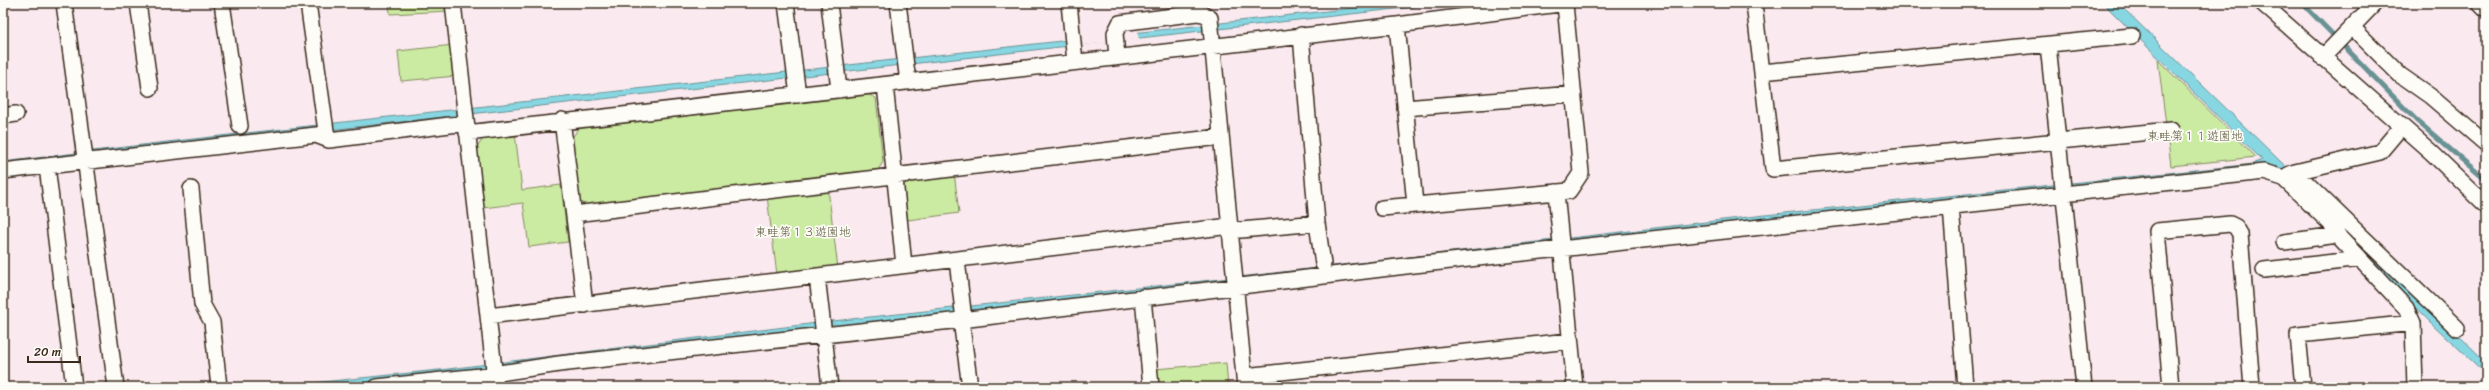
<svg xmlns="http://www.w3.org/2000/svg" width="2489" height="390" font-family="Sriracha,'Klee One',sans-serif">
  <rect width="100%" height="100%" fill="#fae9ee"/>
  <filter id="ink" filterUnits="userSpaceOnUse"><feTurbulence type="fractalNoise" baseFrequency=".025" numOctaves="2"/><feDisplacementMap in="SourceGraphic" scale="8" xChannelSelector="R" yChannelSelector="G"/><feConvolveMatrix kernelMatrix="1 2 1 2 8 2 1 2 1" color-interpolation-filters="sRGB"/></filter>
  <g filter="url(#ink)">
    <path fill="#cbeaa2" stroke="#838a60" d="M 389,3 L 448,3 L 449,11 L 390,14 Z
      M 454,45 L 457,76 L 401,81 L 398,51 Z
      M 2158,60 L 2256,157 L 2171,166 Z
      M 865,93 L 876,98 L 883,162 L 878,170 L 588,206 L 580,202 L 572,138 L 580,126 Z
      M 515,133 L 522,190 L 561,185 L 568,242 L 529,247 L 523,203 L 483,208 L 476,149 L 484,137 Z
      M 954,172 L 959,213 L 908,220 L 903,187 L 908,179 Z
      M 828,189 L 838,268 L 777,275 L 767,196 Z
      M 1226,363 L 1228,387 L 1157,387 L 1155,369 Z"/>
    <path fill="#87d7e3" stroke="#699294" d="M 1398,3 L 1448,3 L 3,167 L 3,162 L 158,143 Z
      M 2103,3 L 2118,3 L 2486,362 L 2486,374 L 2430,322 L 2278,172 L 440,375 L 325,387 L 273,387 L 448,369 L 833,321 L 1248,276 L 1765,215 L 2253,164 L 2262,160 Z"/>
    <path fill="#fae9ee" d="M 1138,31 L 1138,37 L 1140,39 L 1065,47 L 1068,39 Z"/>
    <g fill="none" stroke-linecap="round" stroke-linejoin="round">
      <path stroke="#699294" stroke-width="5" d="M 2302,3 L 2416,120 L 2486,180"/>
      <g stroke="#3b2a1e" stroke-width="18">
        <path id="minor" d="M 64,3 L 116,387
          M 138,3 L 150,88
          M 222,3 L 240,126
          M 308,3 L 326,131 L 329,140
          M 453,3 L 496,387
          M 786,3 L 798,95
          M 829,3 L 839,90
          M 898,3 L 908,82
          M 1069,3 L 1075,62
          M 1754,3 L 1773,169 L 2171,130
          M 2262,3 L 2431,152 L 2486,205
          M 2480,3 L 2486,9
          M 1397,25 L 1415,204
          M 2352,27 L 2400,75 L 2430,96 L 2486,144
          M 1301,35 L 1317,223 L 1323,264
          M 2048,45 L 2084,387
          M 1117,57 L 1115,33 L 1120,23 L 1197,13 L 1204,14 L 1210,18 L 1245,387
          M 2322,58 L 2375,3
          M 1762,72 L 2132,36
          M 885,85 L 904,265
          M 1405,108 L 1573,94
          M 3,116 L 16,114
          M 562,120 L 585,305
          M 467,133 L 1397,25 L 1567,3
          M 47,166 L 74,387
          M 3,171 L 316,135 L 329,140 L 466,123
          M 2295,172 L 2457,328
          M 2288,175 L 2295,172 L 2380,152 L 2401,127
          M 191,189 L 202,304 L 212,322 L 219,387
          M 1556,192 L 1575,387
          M 1951,206 L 1965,387
          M 1382,208 L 1569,191 L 1581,173 L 1565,4
          M 574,214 L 1220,137
          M 2284,242 L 2338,235
          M 957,260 L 964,320
          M 2264,270 L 2361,259
          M 817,276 L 830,387
          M 1143,297 L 1151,387
          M 488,316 L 1222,227 L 1241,230 L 1317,223
          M 961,320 L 970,387
          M 1244,376 L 1569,341
          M 377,387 L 480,376 L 559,364 L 961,320 L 1414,265 L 2264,172 L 2283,178 L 2332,225 L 2340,238 L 2406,308 L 2413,323 L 2415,387
          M 2171,387 L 2157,231 L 2230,224 L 2236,227 L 2240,234 L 2252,387
          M 2303,387 L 2298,335 L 2413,323"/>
      </g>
      <use href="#minor" stroke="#fdfcf7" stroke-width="15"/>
    </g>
  </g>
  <g text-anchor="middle" stroke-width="3.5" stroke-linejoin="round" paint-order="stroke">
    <g font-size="12" fill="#5f5a3f" stroke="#fdfcf7">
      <text x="2195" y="140">東畦第１１遊園地</text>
      <text x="803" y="236">東畦第１３遊園地</text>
    </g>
  </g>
  <rect width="2489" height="390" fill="none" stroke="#fdfcf7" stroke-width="16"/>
  <rect x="8" y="8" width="2473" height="374" fill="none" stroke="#3b2a1e" stroke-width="1.5" filter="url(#ink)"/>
  <path d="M28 356v6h52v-6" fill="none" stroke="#3b2a1e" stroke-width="2"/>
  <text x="34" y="356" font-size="12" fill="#3b2a1e" stroke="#fdfcf7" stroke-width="3" paint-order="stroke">20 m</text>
</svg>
